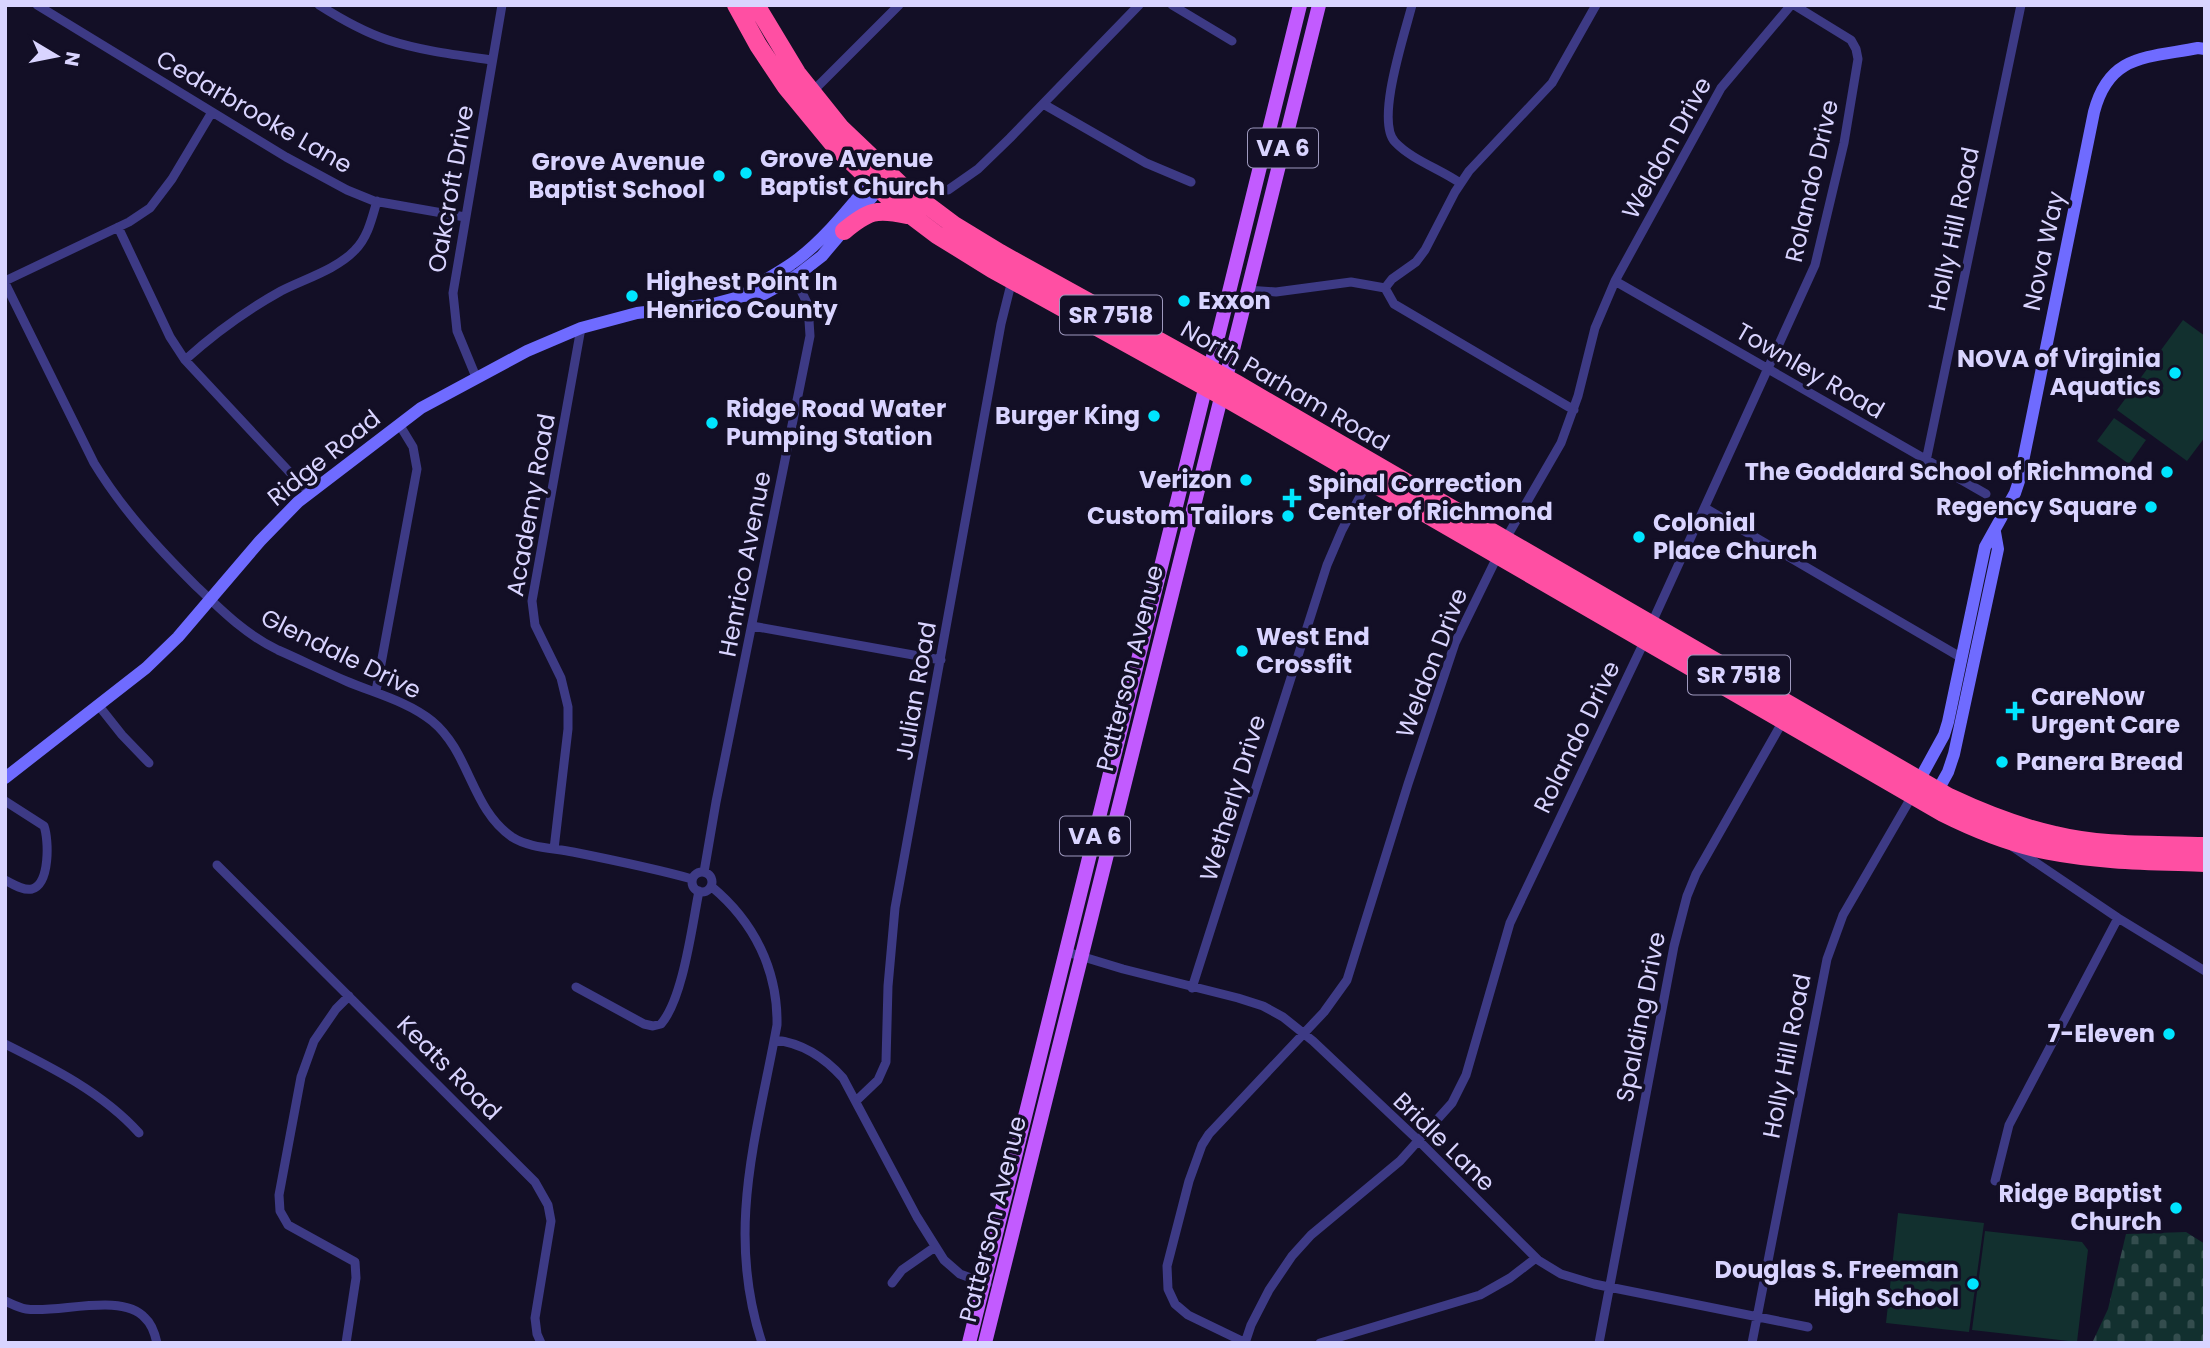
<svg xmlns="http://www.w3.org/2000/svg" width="2210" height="1348" font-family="Poppins,sans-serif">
  <defs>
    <pattern id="cemetery-stones" width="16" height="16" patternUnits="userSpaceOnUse" patternTransform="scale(1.75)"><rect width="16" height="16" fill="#12302f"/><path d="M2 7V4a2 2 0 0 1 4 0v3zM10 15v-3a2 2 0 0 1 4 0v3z" fill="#344d4e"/></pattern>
  </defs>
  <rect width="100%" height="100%" fill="#130f26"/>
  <path fill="#12302f" d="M 2183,320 L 2205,336 L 2205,437 L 2187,461 L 2117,410 Z
    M 2114,418 L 2146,440 L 2129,464 L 2097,441 Z
    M 1898,1213 L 1984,1223 L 1969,1332 L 1886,1323 Z
    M 1985,1231 L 2082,1242 L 2088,1250 L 2077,1342 L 1972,1330 Z"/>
  <path fill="url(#cemetery-stones)" d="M 2186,1232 L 2205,1244 L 2205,1342 L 2093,1341 L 2108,1309 L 2126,1234 Z"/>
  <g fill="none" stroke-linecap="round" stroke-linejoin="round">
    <path stroke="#3d3a85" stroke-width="9" d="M 37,5 L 286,157 L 347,190 L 374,201 L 465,217
      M 319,5 C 341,19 364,32 388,40 C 422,51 457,55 492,60
      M 1172,5 L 1232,41
      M 1412,5 C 1405,33 1375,121 1395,142 C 1412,160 1440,169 1460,183
      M 811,93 L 899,5
      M 1045,105 L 1146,163 L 1191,182
      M 948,190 L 978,169 L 1010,138 L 1139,5
      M 118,227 L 170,337 L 185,360 L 309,493
      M 5,281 L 129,222 L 150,208 L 172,179 L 212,112
      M 1615,281 L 1986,494
      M 5,283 L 94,463 C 122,509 157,547 195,585 C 221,610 246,635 278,650 C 301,660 323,671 346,681 C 374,693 407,701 432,721 C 470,752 471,809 512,837 C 529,848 554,848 573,852 C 613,860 653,868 692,879
      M 1385,288 L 1392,279 L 1416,262 L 1425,250 L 1455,192 L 1469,171 L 1552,83 L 1596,5
      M 1247,290 L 1276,292 L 1351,282 L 1385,288 L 1394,304 L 1574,410
      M 185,360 C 215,333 245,311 281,291 C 304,279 336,270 355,250 C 368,237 372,218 377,201
      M 476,377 L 457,331 L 453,293 L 502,5
      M 1926,461 L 2021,5
      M 1705,508 L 1962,658
      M 1505,540 L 1561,443 L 1578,396 L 1595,328 L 1615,281 L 1721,88 L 1791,5
      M 752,626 L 941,660
      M 1650,627 L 1815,265 L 1844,143 L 1858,59 L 1856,49 L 1851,40 L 1794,5
      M 376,691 L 417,469 L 413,447 L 399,424
      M 99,706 L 122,735 L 149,763
      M 5,801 L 44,826 C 49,840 50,884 32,889 C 23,891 13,884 5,880
      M 2013,847 L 2118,918 L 2205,971
      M 554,849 L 568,729 L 568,707 L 561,678 L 535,625 L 532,601 L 581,328
      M 217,865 L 535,1182 L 548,1205 L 551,1221 L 535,1318 L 537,1334 L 541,1343
      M692 882a10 10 0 1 1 20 0a10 10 0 1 1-20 0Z
      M 704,872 L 716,802 L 810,336 L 808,305 L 792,272
      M 712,887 C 754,922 778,970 777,1025 C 757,1135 725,1231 762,1343
      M 1067,952 L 1123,969 L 1238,998 L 1263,1006 L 1283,1017 L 1313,1041 L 1419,1141 L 1538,1260 L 1561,1274 L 1594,1284 L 1808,1327
      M 576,987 L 644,1024 L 653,1026 L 661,1024 C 683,999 692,926 699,891
      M 1192,988 L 1327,565 L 1342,530 L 1370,478
      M 775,1040 C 802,1043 825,1058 843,1078 L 917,1217 L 944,1260 L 960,1274 L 987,1284
      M 5,1044 C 53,1068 103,1093 139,1133
      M 856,1101 L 878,1080 L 886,1062 L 888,986 L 895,908 L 1001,324 L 1012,280
      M 1995,1181 L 2009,1125 L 2118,918
      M 892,1283 L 902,1270 L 935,1247
      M 5,1301 C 12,1304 19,1308 26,1309 C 57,1314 122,1292 145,1318 C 152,1324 155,1334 157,1343
      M 346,1343 L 356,1278 L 355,1262 L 288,1225 L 280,1211 L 279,1195 L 301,1077 L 314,1041 L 336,1009 L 349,996
      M 1245,1343 L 1251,1325 L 1269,1290 L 1292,1256 L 1311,1235 L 1400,1161 L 1452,1103 L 1466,1075 L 1510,923 L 1645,640
      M 1246,1343 L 1188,1315 L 1175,1304 L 1168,1289 L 1167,1266 L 1189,1181 L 1202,1145 L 1209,1134 L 1324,1012 L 1347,980 L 1408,784 L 1455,643 L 1499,553
      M 1320,1343 L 1480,1295 L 1510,1278 L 1536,1258
      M 1599,1343 L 1674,946 L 1687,896 L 1696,874 L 1783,721
      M 1752,1343 L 1827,959 L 1843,915 L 1912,796"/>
    <path stroke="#6f6bff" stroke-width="12" d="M 743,296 C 760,281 780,273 798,259 C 828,236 852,204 877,175
      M 5,778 L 146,668 L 178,637 L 260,541 L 298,502 L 421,408 L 527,351 L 581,328 L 637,313 L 713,304 L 743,296 L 764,294 L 795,277 L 822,256 L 883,184
      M 1916,786 L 1944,735 L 1948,722 L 1985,547 L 2015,493 L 2019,481 L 2094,112 C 2109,54 2146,58 2198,48 L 2205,49
      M 1930,792 L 1938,790 L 1948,772 L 1954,754 L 1998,549 L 1995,532"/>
    <path stroke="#c25bff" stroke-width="14" d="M 969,1343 L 1300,5
      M 985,1343 L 1319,5"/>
    <path stroke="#ff4fa3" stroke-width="18" d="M 736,5 L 758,45 L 786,87 L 833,144 L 892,201 L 937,235 L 992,269 L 1231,401 L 1943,813 C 1977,830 2012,844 2049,851 C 2100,861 2153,861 2205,863
      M 756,5 L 797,73 L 841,128 L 902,186 L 954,225 L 1000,253 L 1237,384 L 1949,797 C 1983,813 2018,827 2055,835 C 2104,847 2155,844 2205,846
      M 844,231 C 868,211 876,208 907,215"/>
  </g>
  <g fill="#00e5ff" stroke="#130f26" stroke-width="2.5">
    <circle cx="746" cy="173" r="7"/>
    <circle cx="719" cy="176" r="7"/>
    <circle cx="632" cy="296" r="7"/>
    <circle cx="1184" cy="301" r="7"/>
    <circle cx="2175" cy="373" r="7"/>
    <circle cx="1154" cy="416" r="7"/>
    <circle cx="712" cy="423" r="7"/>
    <circle cx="2167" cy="472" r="7"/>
    <circle cx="1246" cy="480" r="7"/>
    <path d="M1288.5 487.5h7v7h7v7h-7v7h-7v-7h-7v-7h7z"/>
    <circle cx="2151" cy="507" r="7"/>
    <circle cx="1288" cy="516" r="7"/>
    <circle cx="1639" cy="537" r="7"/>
    <circle cx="1242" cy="651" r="7"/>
    <path d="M2011.5 700.5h7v7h7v7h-7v7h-7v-7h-7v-7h7z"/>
    <circle cx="2002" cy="762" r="7"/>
    <circle cx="2169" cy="1034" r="7"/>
    <circle cx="2176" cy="1208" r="7"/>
    <circle cx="1973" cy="1284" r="7"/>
  </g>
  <g text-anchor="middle" stroke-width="7" stroke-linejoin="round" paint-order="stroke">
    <g fill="#130f26" stroke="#9e99be" stroke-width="2">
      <rect x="1248" y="128.5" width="70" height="39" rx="5"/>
      <rect x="1060" y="295.5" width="102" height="39" rx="5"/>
      <rect x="1688" y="655.5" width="102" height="39" rx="5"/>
      <rect x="1060" y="816.5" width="70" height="39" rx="5"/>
    </g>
    <g font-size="23" font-weight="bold" fill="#d9d4ff">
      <text x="1283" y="156">VA 6</text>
      <text x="1111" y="323">SR 7518</text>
      <text x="1739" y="683">SR 7518</text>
      <text x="1095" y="844">VA 6</text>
    </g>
    <g font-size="24" fill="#d9d4ff" stroke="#130f26">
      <text transform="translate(254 112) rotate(30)" y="8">Cedarbrooke Lane</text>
      <text transform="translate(1667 148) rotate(-61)" y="8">Weldon Drive</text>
      <text transform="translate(1812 181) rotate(-77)" y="8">Rolando Drive</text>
      <text transform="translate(451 189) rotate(-80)" y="8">Oakcroft Drive</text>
      <text transform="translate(1954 229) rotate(-78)" y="8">Holly Hill Road</text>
      <text transform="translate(2044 251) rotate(-78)" y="8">Nova Way</text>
      <text transform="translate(1810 371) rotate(30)" y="8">Townley Road</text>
      <text transform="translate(1285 386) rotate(30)" y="8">North Parham Road</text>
      <text transform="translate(324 458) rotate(-39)" y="8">Ridge Road</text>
      <text transform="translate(531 505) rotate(-80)" y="8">Academy Road</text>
      <text transform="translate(745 564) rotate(-79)" y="8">Henrico Avenue</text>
      <text transform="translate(341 654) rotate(26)" y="8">Glendale Drive</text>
      <text transform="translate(1432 663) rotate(-69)" y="8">Weldon Drive</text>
      <text transform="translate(1130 668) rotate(-76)" y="8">Patterson Avenue</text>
      <text transform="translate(916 691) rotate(-80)" y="8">Julian Road</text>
      <text transform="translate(1577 737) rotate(-64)" y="8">Rolando Drive</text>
      <text transform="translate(1233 798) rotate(-73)" y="8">Wetherly Drive</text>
      <text transform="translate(1641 1017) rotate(-79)" y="8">Spalding Drive</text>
      <text transform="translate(1787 1056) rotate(-79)" y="8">Holly Hill Road</text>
      <text transform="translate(449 1068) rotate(45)" y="8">Keats Road</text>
      <text transform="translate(1444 1142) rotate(44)" y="8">Bridle Lane</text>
      <text transform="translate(993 1219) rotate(-76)" y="8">Patterson Avenue</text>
    </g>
    <g font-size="24" font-weight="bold" fill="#d9d4ff" stroke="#130f26" text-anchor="end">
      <text x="760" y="167" text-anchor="start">Grove Avenue<tspan x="760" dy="28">Baptist Church</tspan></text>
      <text x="705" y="170">Grove Avenue<tspan x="705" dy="28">Baptist School</tspan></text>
      <text x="646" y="290" text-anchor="start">Highest Point In<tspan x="646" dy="28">Henrico County</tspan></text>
      <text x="1198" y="309" text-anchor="start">Exxon</text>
      <text x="2161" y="367">NOVA of Virginia<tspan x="2161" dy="28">Aquatics</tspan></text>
      <text x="726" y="417" text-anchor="start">Ridge Road Water<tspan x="726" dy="28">Pumping Station</tspan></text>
      <text x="1140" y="424">Burger King</text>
      <text x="2153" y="480">The Goddard School of Richmond</text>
      <text x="1232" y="488">Verizon</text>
      <text x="1308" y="492" text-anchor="start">Spinal Correction<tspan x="1308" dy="28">Center of Richmond</tspan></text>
      <text x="2137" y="515">Regency Square</text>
      <text x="1274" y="524">Custom Tailors</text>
      <text x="1653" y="531" text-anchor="start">Colonial<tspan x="1653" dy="28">Place Church</tspan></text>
      <text x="1256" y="645" text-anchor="start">West End<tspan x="1256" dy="28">Crossfit</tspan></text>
      <text x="2031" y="705" text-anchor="start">CareNow<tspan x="2031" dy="28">Urgent Care</tspan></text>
      <text x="2016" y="770" text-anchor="start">Panera Bread</text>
      <text x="2155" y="1042">7-Eleven</text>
      <text x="2162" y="1202">Ridge Baptist<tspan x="2162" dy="28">Church</tspan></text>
      <text x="1959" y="1278">Douglas S. Freeman<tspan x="1959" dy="28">High School</tspan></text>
    </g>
  </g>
  <rect width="2210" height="1348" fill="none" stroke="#d9d4ff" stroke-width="14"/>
  <g transform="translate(56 56) rotate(100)" stroke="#130f26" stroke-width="5" paint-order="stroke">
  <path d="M0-5L12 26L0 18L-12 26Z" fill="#d9d4ff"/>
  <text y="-10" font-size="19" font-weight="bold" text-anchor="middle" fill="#d9d4ff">N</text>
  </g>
</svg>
